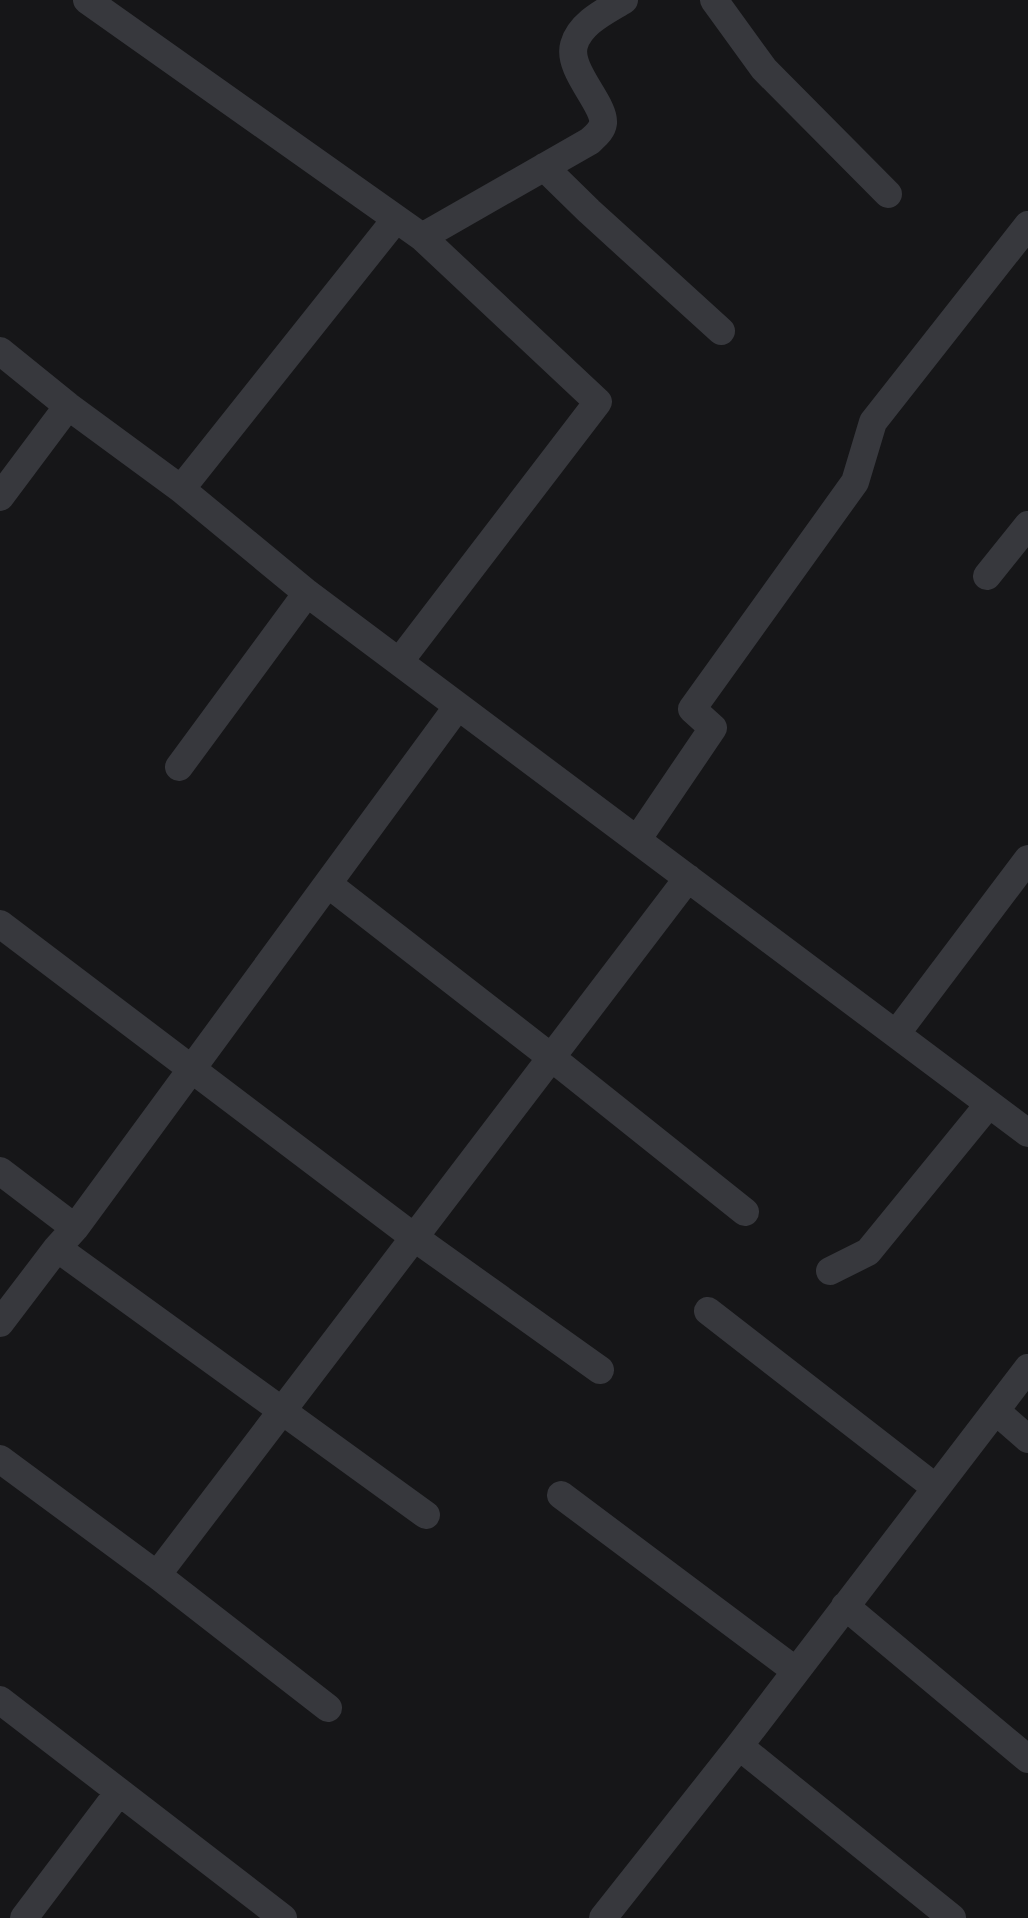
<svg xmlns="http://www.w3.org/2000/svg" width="1028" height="1918" font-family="'Exo 2',sans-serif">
  <rect width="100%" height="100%" fill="#161618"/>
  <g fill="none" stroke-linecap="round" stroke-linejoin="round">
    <path stroke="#37383d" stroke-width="28" d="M 87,0 L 422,237 L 590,141 C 595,136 602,131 603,123 C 605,104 567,70 574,45 C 580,23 606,11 624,0
      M 714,0 L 764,69 L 888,194
      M 544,167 L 589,211 L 721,331
      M 0,351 L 68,406 L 181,489 L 307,593 L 1028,1133
      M 181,489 L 396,219
      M 0,497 L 68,406
      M 987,576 L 1028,525
      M 399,662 L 598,402 L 422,237
      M 179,767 L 307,593
      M 637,840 L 713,728 L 692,709 L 855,482 L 873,422 L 1028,225
      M 328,884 L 552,1058 L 745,1212
      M 0,924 L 415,1238 L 600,1370
      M 896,1034 L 1028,859
      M 0,1171 L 75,1228 L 57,1248 L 0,1323
      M 75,1228 L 458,706
      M 57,1248 L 426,1515
      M 830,1271 L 868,1252 L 989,1104
      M 708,1311 L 936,1488
      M 996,1411 L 1028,1439
      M 0,1459 L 157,1575 L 688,878
      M 561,1495 L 796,1671
      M 157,1575 L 328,1708
      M 845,1606 L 1028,1759
      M 0,1700 L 283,1918
      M 739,1746 L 952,1918
      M 24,1918 L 119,1792
      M 603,1918 L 739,1746 L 1028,1368"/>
  </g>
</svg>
